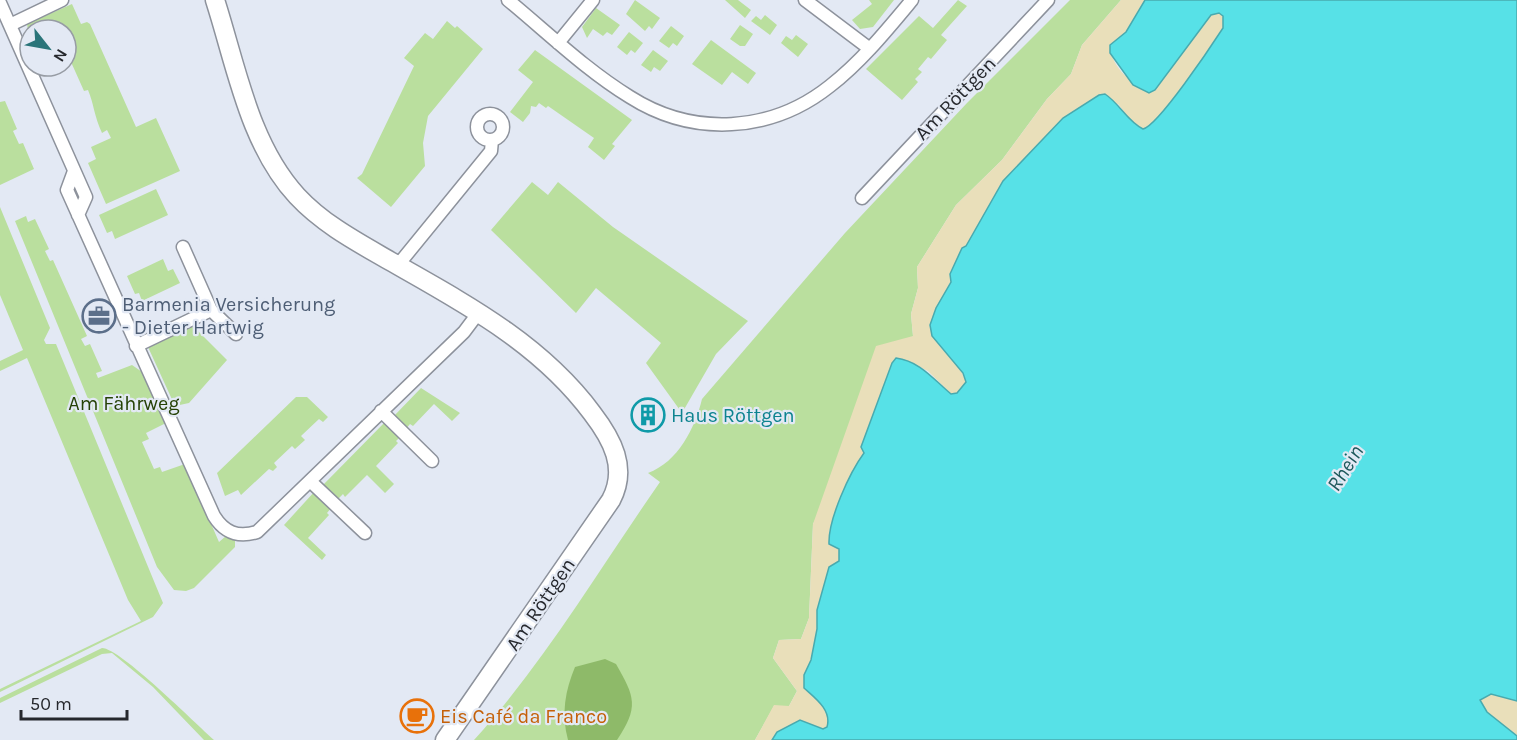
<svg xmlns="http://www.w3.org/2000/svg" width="1517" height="740" font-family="Karla,sans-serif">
  <rect width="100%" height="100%" fill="#e3e9f4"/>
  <path fill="#badf9e" d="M 635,0 L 660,18 L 652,29 L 649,26 L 645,31 L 626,14 Z
    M 725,0 L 738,0 L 751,10 L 745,18 Z
    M 869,0 L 894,0 L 873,27 L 860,29 L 852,20 L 872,4 Z
    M 958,0 L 967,6 L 941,35 L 947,40 L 931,59 L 928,57 L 918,69 L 922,72 L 915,79 L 918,82 L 902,100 L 866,69 L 919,16 L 933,28 Z
    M 1070,0 L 1121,0 L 1082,45 L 1071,74 L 1047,99 L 1002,160 L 956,205 L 917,267 L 918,288 L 911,314 L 913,336 L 813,524 L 809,618 L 801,639 L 779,640 L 773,658 L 797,691 L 789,706 L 774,706 L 755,740 L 474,740 C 544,663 600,568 660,482 L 648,473 C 678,462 695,428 702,399 L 845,233 L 967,103 Z
    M 72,4 L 81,24 L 87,22 L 90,24 L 136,127 L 156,118 L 180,171 L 106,204 L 88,163 L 96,159 L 91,147 L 111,138 L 107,130 L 102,133 C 94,116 94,104 88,90 L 84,91 L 71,62 L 74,60 L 69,48 L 66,49 L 66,30 L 56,30 L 51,20 L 28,30 L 27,24 Z
    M 596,8 L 620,25 L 612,35 L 607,32 L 603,36 L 593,29 L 587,38 L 582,27 Z
    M 765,15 L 777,25 L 770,35 L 751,21 L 756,16 L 761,20 Z
    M 447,21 L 455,28 L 457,26 L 483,49 L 428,116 L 423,143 L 425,166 L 391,207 L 357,178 L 362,174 L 414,66 L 404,58 L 425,33 L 433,39 Z
    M 740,25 L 753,34 L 745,46 L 740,46 L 730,39 Z
    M 671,26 L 684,36 L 677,46 L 673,43 L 669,48 L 659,41 Z
    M 629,32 L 643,43 L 635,53 L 631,50 L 627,55 L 617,47 Z
    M 796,35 L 808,44 L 798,57 L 781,43 L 786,36 L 792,40 Z
    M 711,40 L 756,73 L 748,84 L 732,72 L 722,85 L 692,64 Z
    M 535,50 L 632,120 L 612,144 L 615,146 L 604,160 L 588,147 L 594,138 L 548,106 L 546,108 L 539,103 L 536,107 L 531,106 L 530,113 L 523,122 L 510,112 L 533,82 L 518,70 Z
    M 653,50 L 668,61 L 660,71 L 654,67 L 651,72 L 641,65 Z
    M 5,101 L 17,129 L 13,131 L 19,144 L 23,143 L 34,169 L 0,185 L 0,102 Z
    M 532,182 L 548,195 L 558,182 L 613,227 L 748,321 L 716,354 L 682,413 L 646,363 L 661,343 L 596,288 L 576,313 L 491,230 Z
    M 156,189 L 168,215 L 115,239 L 112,231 L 107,233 L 99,215 Z
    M 0,207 L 50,328 L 44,340 L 46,344 L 56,344 L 163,603 L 153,617 L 0,692 L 0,689 L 141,621 L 128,600 L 27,358 L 0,371 L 0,361 L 23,350 L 0,295 Z
    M 26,216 L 28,222 L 35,219 L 49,249 L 45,251 L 50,261 L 53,260 L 87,336 L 81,339 L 85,346 L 90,344 L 102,371 L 96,373 L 98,378 L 132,365 L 145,374 L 166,423 L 146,433 L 149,439 L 142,442 L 154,469 L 160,467 L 162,472 L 185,464 L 219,542 L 226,536 L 235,539 L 235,547 L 194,588 L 186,591 L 174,590 L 157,567 L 15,221 Z
    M 163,259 L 168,271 L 173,269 L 180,283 L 142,301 L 139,293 L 135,294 L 127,276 Z
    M 193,326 L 227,360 L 189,403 L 175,406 L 148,347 Z
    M 421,388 L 460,413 L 452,421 L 434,404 L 413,426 L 410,424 L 405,430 L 393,417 Z
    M 296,397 L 307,397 L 328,417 L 323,422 L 319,419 L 301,436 L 305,440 L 295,449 L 292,446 L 274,463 L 277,467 L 273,471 L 269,469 L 241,495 L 238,490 L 225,496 L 217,473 Z
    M 386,421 L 401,436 L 396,441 L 398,443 L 376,466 L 394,484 L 385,493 L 367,475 L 345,497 L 343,494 L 338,499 L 323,485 Z
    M 315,491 L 332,507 L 327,513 L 329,515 L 308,538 L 326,555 L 322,560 L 284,525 Z
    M 102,648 C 120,648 196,724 214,740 L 204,740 L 153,687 L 112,653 L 102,654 L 0,703 L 0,698 Z"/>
  <path fill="#8eba69" d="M 605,659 L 616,664 C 635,697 639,707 617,740 L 568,740 C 561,714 565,691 575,667 Z"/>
  <path fill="#e9dfba" d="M 1121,0 L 1145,0 L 1126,32 L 1110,45 C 1111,68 1134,88 1155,90 L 1211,15 L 1219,13 L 1223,16 L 1223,28 C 1212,45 1159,126 1143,129 L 1131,121 L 1118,104 L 1063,118 L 1003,181 L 966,246 L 962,248 L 950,274 L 951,282 C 945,291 941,300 936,311 C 921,348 957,351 966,382 L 957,393 L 951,394 L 928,371 L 902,359 L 892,362 L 864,453 L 850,477 L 830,528 L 829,535 L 839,549 L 839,561 L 829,567 L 817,610 L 817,629 L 811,660 L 804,675 L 804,688 C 815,698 832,710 827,727 L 823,730 C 806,727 783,723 772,740 L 755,740 L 774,705 L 789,706 L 797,691 L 773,658 L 779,640 L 801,639 L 809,618 L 813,524 L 876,346 L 913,336 L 911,314 L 918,288 L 917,267 L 956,205 L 1002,160 L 1047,99 L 1071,74 L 1082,45 Z
    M 1491,694 L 1517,701 L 1517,736 C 1505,728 1482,714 1480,700 Z"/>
  <path fill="#57e1e7" stroke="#48aaaf" stroke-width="1.5" d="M 1145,0 L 1517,0 L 1517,701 L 1491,694 L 1480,700 L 1487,712 L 1517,736 L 1517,740 L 772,740 L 777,732 L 800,720 L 823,729 L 827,727 C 832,710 815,698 804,688 L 804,675 L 811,660 L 817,629 L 817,610 L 829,567 L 839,561 L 839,549 L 829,544 C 828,519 850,472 864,453 L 861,447 L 892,363 L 896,358 C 920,361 934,380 951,394 L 957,393 L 966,382 L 963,373 L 932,336 L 930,325 L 936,308 L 951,282 L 950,274 L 962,248 L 966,246 L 1003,181 L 1063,118 L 1099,95 L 1105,94 C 1120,104 1127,121 1143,129 C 1158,126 1212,45 1223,28 L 1223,16 L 1219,13 L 1211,15 L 1155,90 L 1149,93 L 1133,85 L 1110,53 L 1110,45 L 1126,32 Z"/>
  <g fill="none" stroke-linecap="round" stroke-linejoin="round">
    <g stroke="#8d929c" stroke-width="15">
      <path id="street" d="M 508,0 C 548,33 586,70 630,97 C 693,137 771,133 830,86 C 861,62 887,30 912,0
        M 805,0 L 870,49
        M 0,3 L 86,197 L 78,215
        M 10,25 L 62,0
        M 558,43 L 593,0
        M477 127a13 13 0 1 1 26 0a13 13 0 1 1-26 0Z
        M 74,171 L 67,190 L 214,516 C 224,532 237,538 257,532 L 464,332 L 479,312
        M 862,198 L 1048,0
        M 398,265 L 491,151 L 492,140
        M 211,310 L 236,334
        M 136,346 L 211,310 L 183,247
        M 381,411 L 432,461
        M 310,481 L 365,533"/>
    </g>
    <g stroke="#8d929c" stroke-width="21">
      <path id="secondary" d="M 215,0 C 236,65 249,144 297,196 C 323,224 357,242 390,261 C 464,303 540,343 592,413 C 612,439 628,468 611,500 L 445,740"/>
    </g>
    <use href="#street" stroke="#fff" stroke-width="12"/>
    <use href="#secondary" stroke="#fff" stroke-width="18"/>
  </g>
  <defs>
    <g id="office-ring" transform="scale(1.725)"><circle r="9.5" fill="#e3e9f4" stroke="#5c6f8a" stroke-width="1.5"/><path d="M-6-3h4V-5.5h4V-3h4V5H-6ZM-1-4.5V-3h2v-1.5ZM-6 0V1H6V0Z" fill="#5c6f8a"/></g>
    <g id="building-ring" transform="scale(1.725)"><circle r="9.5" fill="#e3e9f4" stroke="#0f9aa8" stroke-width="1.5"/><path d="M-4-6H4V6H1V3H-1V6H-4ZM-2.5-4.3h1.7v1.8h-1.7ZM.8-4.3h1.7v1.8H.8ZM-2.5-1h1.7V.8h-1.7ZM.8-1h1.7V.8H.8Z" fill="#0f9aa8"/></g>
    <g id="cafe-ring" transform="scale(1.725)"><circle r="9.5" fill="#e3e9f4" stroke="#e8710a" stroke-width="1.5"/><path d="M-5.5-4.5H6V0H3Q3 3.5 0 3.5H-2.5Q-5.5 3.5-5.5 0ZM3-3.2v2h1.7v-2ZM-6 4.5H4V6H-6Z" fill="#e8710a"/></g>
  </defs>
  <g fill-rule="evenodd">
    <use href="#office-ring" x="99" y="316"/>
    <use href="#building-ring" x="648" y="415"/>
    <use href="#cafe-ring" x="417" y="716"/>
  </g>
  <g text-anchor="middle" stroke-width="4.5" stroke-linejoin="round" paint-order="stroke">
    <g font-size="20" fill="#26282d" stroke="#e3e9f4">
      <text transform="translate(955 98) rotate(-46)" y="7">Am Röttgen</text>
      <text transform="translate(540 604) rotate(-56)" y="7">Am Röttgen</text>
    </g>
    <g font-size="20" fill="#4e5e75" stroke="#e3e9f4" text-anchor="start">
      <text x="122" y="311">Barmenia Versicherung<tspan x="122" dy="23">- Dieter Hartwig</tspan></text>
    </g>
    <g font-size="20" fill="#254105" stroke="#e3e9f4">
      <text x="124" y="410">Am Fährweg</text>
    </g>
    <g font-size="20" fill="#0d838f" stroke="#e3e9f4" text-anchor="start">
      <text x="671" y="422">Haus Röttgen</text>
    </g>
    <g font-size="20" fill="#c56008" stroke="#e3e9f4" text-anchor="start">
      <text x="440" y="723">Eis Café da Franco</text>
    </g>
    <g font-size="21" font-style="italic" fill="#1e585b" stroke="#e3e9f4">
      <text transform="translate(1345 468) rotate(-58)" y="7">Rhein</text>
    </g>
  </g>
  <g transform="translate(48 48) rotate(121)"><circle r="28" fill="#e3e9f4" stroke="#979ca4" stroke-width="1.5"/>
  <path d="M0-4.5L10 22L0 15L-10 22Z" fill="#2a7479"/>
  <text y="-9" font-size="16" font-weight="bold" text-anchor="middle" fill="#26282d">N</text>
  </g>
  <path d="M21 710v9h106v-9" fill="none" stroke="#26282d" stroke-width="3"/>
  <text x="30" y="710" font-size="18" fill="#26282d" stroke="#e3e9f4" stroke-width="4.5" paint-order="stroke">50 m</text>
</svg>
